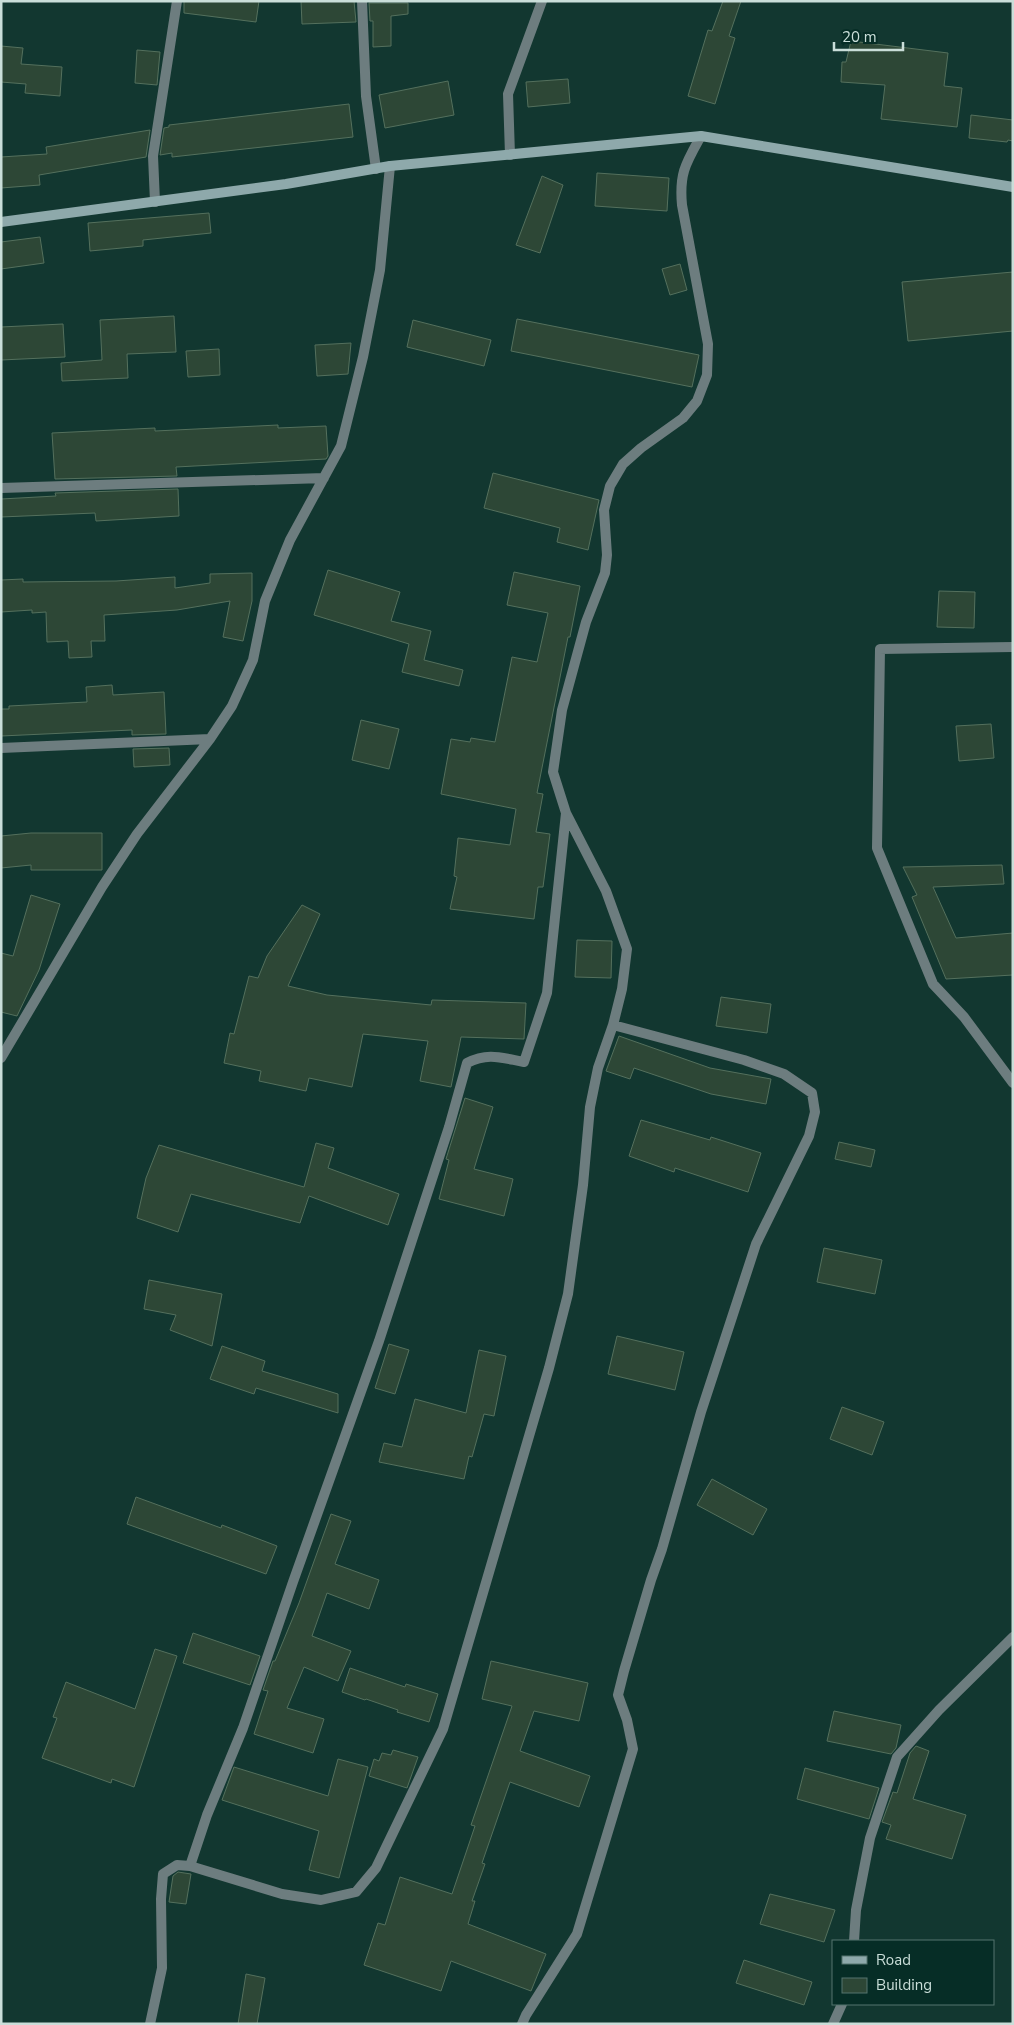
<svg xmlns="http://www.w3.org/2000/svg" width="1014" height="2025" font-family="'Nunito Sans',sans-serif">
  <rect width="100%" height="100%" fill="#123730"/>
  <path fill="#2d4736" stroke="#54705d" d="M 184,1 L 259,1 L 256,22 L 184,13 Z
    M 301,1 L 354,1 L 356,22 L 302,24 Z
    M 723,1 L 741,1 L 729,36 L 735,38 L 715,104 L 688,96 L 708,30 L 712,31 Z
    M 369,3 L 408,3 L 408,14 L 391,16 L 391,46 L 373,47 L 373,21 L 370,21 Z
    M 851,41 L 948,53 L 944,86 L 962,88 L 957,127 L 881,119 L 885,85 L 841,82 L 842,62 L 846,62 Z
    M 1,46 L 23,48 L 21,64 L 62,67 L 60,96 L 25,93 L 26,84 L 1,82 Z
    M 137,50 L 160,52 L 157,85 L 135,83 Z
    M 568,79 L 570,103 L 528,107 L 526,82 Z
    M 448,81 L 454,115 L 385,128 L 379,95 Z
    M 349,104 L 353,137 L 172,157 L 172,153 L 160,155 L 164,128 L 169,127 L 169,125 Z
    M 971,115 L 1013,120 L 1013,141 L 1008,140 L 1007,142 L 969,138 Z
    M 150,130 L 146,157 L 39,175 L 40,185 L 1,188 L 1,157 L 47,154 L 46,147 Z
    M 597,173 L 669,178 L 667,211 L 595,206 Z
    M 542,176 L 563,185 L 540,253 L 516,245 Z
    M 209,213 L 211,233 L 143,240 L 143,246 L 90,251 L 88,223 Z
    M 40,237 L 44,263 L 1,269 L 1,242 Z
    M 680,264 L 687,290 L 670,295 L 662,269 Z
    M 1013,272 L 1013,331 L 908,341 L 902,282 Z
    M 174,316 L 176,352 L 127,354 L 128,378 L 62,381 L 61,363 L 102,360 L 100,320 Z
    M 517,319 L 699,355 L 692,387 L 511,351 Z
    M 413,320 L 491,340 L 484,366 L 407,347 Z
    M 63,324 L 65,357 L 1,360 L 1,327 Z
    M 351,343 L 348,374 L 317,376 L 315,345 Z
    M 219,349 L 220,375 L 188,377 L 186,351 Z
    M 278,425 L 278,428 L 326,426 L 328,456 L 326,459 L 176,467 L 177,476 L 55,479 L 52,433 L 155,428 L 155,431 Z
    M 493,473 L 599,500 L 588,550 L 557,542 L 560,528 L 484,508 Z
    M 178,489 L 179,516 L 96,521 L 95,513 L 1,517 L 1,499 L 56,496 L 55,493 Z
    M 328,570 L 400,592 L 391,621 L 431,631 L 424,660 L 463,670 L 459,686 L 402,672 L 409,644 L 314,615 Z
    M 514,572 L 580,586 L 570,637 L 568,637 L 537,793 L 543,794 L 536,832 L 550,834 L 543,887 L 538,887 L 534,919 L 450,909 L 457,877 L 454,876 L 458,838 L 510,845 L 516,809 L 441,794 L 451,739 L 470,742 L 471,738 L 495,742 L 512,657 L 537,662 L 548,613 L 507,605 Z
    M 252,573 L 252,601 L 243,641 L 223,637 L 230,601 L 177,610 L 104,615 L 105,641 L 91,641 L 92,657 L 69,658 L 68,641 L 47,642 L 46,612 L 32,613 L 32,610 L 1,612 L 1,580 L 23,579 L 23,582 L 116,581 L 175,577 L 175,588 L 210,583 L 210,574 Z
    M 939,591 L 975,592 L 974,628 L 937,627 Z
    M 112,685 L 113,695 L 164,692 L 166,734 L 132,735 L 132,730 L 1,736 L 1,709 L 9,709 L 9,706 L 87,702 L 86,687 Z
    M 361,720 L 399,729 L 389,769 L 352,760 Z
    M 991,724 L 994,758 L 959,761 L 956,726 Z
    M 169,748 L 170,765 L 134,767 L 133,749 Z
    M 31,833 L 102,833 L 102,870 L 31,870 L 31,865 L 1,868 L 1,836 Z
    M 1002,865 L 1004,884 L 933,887 L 956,938 L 1013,933 L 1013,975 L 946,979 L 912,897 L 917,895 L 903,867 Z
    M 31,895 L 60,904 L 39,970 L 17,1016 L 1,1012 L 1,953 L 13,956 Z
    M 302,905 L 320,914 L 288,986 L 327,995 L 431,1005 L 432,1000 L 526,1003 L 524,1039 L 461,1037 L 451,1087 L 420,1081 L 428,1041 L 363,1034 L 352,1087 L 309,1078 L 306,1091 L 259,1081 L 261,1071 L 224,1063 L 230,1033 L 234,1034 L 249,976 L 258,978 L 267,956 Z
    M 577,940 L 612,941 L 611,978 L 575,977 Z
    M 721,997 L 771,1004 L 767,1033 L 716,1026 Z
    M 619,1036 L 710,1068 L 771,1079 L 766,1104 L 711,1094 L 634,1068 L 630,1079 L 606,1071 Z
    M 465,1098 L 493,1107 L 474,1169 L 513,1179 L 504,1216 L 439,1199 L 449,1160 L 446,1159 Z
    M 641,1120 L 710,1140 L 711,1137 L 761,1153 L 748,1192 L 675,1168 L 674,1172 L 629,1156 Z
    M 839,1142 L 875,1150 L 871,1167 L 835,1159 Z
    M 316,1143 L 334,1148 L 328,1168 L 399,1194 L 388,1225 L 309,1196 L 300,1223 L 191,1194 L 178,1232 L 137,1218 L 146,1178 L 159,1145 L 304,1187 Z
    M 824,1248 L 882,1260 L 875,1294 L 817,1282 Z
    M 149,1280 L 222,1294 L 212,1346 L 170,1330 L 176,1315 L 144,1309 Z
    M 617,1336 L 684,1352 L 675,1390 L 608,1374 Z
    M 389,1344 L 409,1350 L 395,1394 L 375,1388 Z
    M 222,1346 L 265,1361 L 262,1371 L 338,1394 L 338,1413 L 256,1388 L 254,1394 L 210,1379 Z
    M 479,1350 L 506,1356 L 494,1416 L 484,1414 L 472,1457 L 469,1456 L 464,1479 L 379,1462 L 384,1443 L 402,1447 L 415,1399 L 466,1413 Z
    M 842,1407 L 884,1422 L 872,1455 L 830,1439 Z
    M 712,1479 L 767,1509 L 753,1535 L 697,1505 Z
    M 136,1497 L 221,1528 L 222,1525 L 277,1546 L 266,1574 L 127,1524 Z
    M 331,1514 L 351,1521 L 335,1564 L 379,1580 L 369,1609 L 327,1593 L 312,1636 L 351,1651 L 338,1681 L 304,1667 L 287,1708 L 324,1719 L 313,1753 L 254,1734 L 268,1691 L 263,1690 L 273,1661 L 275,1661 L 299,1603 Z
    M 193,1633 L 260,1656 L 250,1685 L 183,1663 Z
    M 155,1649 L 177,1656 L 134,1787 L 112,1779 L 111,1783 L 42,1758 L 57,1718 L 53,1717 L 66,1682 L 135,1709 Z
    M 491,1661 L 588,1683 L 579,1721 L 534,1711 L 520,1751 L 590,1776 L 579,1807 L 510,1782 L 482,1863 L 485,1864 L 472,1901 L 475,1901 L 468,1924 L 546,1954 L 531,1991 L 451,1961 L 441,1991 L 364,1965 L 378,1923 L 385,1925 L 400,1877 L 452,1894 L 475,1826 L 471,1825 L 512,1706 L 482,1699 Z
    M 350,1668 L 405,1687 L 406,1684 L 438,1694 L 429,1722 L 397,1712 L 398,1710 L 366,1699 L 365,1700 L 342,1692 Z
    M 834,1711 L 901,1725 L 896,1748 L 891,1754 L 827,1741 Z
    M 916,1746 L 929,1751 L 913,1799 L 966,1815 L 952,1859 L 886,1839 L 891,1825 L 882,1822 L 893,1792 L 897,1793 L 910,1753 Z
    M 393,1750 L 418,1757 L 407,1788 L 369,1776 L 374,1759 L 379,1761 L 382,1753 L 391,1755 Z
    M 338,1759 L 368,1767 L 339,1878 L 309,1870 L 319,1831 L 222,1800 L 234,1767 L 328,1796 Z
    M 805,1768 L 879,1788 L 869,1819 L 797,1799 Z
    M 178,1872 L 191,1874 L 186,1904 L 169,1902 L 173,1876 Z
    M 770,1894 L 835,1910 L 824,1942 L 760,1924 Z
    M 744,1960 L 812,1982 L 804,2005 L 736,1983 Z
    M 246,1974 L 265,1978 L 257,2024 L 238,2024 Z"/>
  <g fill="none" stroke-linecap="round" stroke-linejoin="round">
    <path stroke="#6d7d7f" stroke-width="10" d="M 362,1 L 366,96 L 376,169
      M 510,155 L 508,94 L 542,1
      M 155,202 L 153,156 L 177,1
      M 1,488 L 324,478
      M 1013,647 L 880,649 L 877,848 L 933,984 L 964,1017 L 1013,1083
      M 1,748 L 210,739
      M 1,1058 L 102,887 L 137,834 L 210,739 L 232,706 L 253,660 L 265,601 L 290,540 L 341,446 L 363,357 L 380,270 L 390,166
      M 190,1866 L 282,1894 L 321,1900 L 356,1892 L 376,1868 L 443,1729 L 549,1368 L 568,1294 L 583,1185 L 590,1107 L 598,1068 L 613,1025 L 622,989 L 627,949 L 606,891 L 566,813 L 553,772 L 562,710 L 586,622 L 605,573 L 607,555 L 604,510 L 610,486 L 623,464 L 641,448 L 683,418 L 697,401 L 707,375 L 708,344 L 682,205 C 679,173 686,163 701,136
      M 854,1941 L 856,1910 L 870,1838 L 897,1757 L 939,1710 L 1013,1637
      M 150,2024 L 162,1968 L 161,1899 L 163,1874 L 177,1865 L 190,1866 L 207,1815 L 243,1728 L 293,1582 L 379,1341 L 449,1127 L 467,1063 C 488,1052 502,1058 524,1062 L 547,993 L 566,813
      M 522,2024 L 526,2015 L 577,1934 L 633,1749 L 627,1720 L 618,1695 L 624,1671 L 651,1580 L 662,1549 L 701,1412 L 756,1244 L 809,1136 L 815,1112 L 812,1093 L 784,1074 L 744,1060 L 613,1025
      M 833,2024 L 842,2004"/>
    <path stroke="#8ea9ab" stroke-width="10" d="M 1,222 L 286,184 L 390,166 L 701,136 L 1013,187"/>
  </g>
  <rect width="1014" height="2025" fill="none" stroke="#caded9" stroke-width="5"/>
  <rect x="832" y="1940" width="162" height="65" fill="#062d26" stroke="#54746e"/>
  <rect x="842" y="1956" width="25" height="8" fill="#8ea9ab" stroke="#54746e"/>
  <text x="876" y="1965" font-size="15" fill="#caded9">Road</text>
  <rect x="842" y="1978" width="25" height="15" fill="#2d4736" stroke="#54746e"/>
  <text x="876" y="1990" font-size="15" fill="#caded9">Building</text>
  <path d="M834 42v8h69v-8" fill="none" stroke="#caded9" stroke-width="2.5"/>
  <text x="842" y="42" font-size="15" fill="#caded9" stroke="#062d26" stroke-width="4" paint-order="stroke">20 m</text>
</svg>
